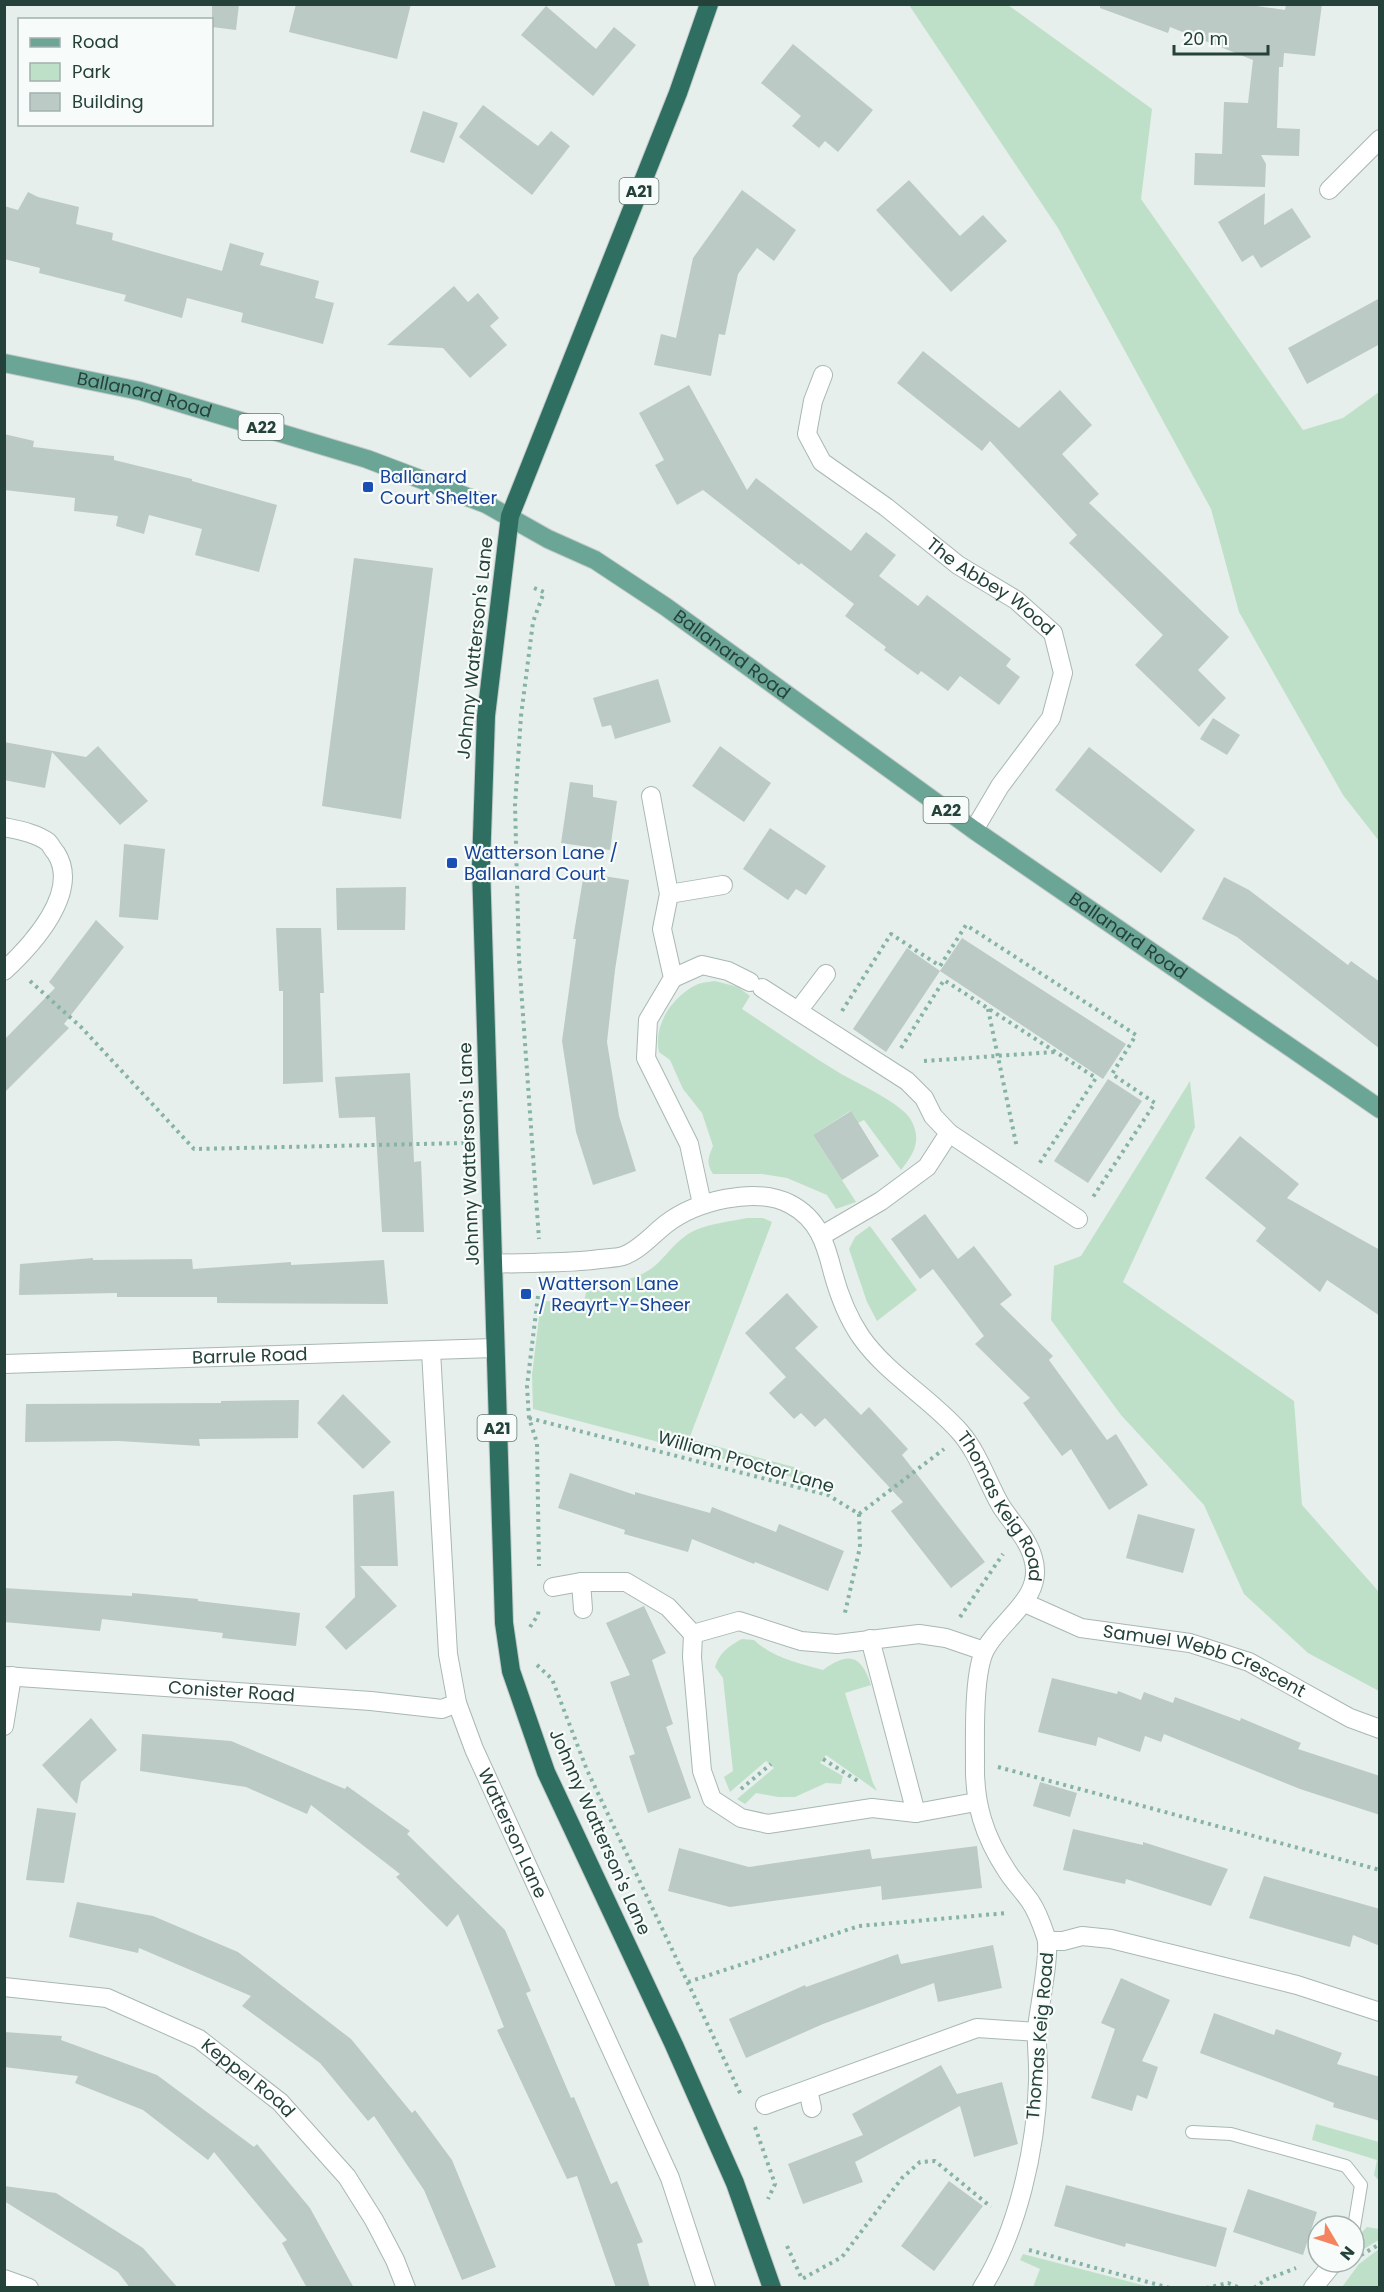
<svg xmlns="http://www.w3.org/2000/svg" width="1384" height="2292" font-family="Poppins,sans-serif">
  <rect width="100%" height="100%" fill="#e6efeb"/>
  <path fill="#bfe0c8" d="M 909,5 L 1008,5 L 1152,109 L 1141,199 L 1303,430 L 1343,418 L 1379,392 L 1379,841 L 1343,795 L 1239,612 L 1211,509 L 1058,228 Z
    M 715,981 L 738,987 L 750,996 L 742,1009 C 774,1030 805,1052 838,1072 C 856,1083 902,1103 911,1120 C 922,1140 914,1154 901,1170 L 864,1120 L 858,1123 L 850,1111 L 813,1135 L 856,1202 L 836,1209 L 827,1195 L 787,1178 L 762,1174 L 713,1174 C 706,1163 708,1158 713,1146 L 702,1113 L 683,1089 L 670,1060 L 659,1052 C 653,1025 672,997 696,985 C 702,982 709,982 715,981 Z
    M 1190,1081 L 1195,1127 L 1123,1282 L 1294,1401 L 1302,1505 L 1379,1592 L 1379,1691 L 1308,1653 L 1244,1594 L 1204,1505 L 1121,1415 L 1051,1320 L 1054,1266 L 1081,1256 Z
    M 747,1218 L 763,1218 L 772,1222 L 689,1439 L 794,1467 L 830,1487 L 533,1409 L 532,1375 L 541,1301 L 584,1302 L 588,1284 C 614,1282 638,1282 658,1263 C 668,1253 676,1242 688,1234 C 705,1224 727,1222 747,1218 Z
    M 870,1226 L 917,1290 L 877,1321 L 867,1302 L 849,1249 L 855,1237 Z
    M 742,1639 L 754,1640 C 773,1658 798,1663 823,1670 C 848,1652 861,1654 871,1685 L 845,1693 L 873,1783 L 877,1791 L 826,1755 L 820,1763 L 843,1776 L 841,1784 L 826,1783 L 795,1797 L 778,1797 L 756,1793 L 745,1804 L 737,1799 L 774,1768 L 766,1761 L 730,1792 L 724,1777 L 733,1771 L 723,1678 L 715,1667 C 719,1653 730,1645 742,1639 Z
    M 1316,2124 L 1379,2142 L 1379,2181 L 1374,2175 L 1377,2160 L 1312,2140 Z
    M 1367,2227 L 1379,2229 L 1379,2240 L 1355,2254 L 1361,2233 Z
    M 1379,2249 L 1379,2287 L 1342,2287 L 1359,2264 Z
    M 1023,2254 L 1150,2287 L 1033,2287 L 1040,2269 L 1020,2260 Z"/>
  <path fill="#bbcac4" d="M 212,4 L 239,4 L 236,30 L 212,27 Z
    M 296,4 L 411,4 L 397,59 L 289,32 Z
    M 1100,4 L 1243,4 L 1285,10 L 1286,4 L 1322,4 L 1315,56 L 1284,53 L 1283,67 L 1279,67 L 1277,128 L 1300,129 L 1299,156 L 1261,155 L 1266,164 L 1265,187 L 1194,185 L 1195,153 L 1222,154 L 1224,102 L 1248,103 L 1253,60 L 1170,27 L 1168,33 L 1100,8 Z
    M 546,6 L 596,49 L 614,27 L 636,45 L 593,96 L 521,35 Z
    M 793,44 L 873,110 L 838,152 L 825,141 L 819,148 L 792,126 L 801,116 L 761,83 Z
    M 483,105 L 538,146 L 551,131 L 570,146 L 532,195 L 459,137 Z
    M 423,111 L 458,123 L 444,163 L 410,152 Z
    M 909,180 L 960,236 L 983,215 L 1007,241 L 951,292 L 876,210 Z
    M 742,190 L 796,230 L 774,261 L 757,248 L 738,274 L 725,335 L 719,334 L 711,376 L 654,365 L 661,334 L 676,338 L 693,258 Z
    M 28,192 L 38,197 L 79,207 L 76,224 L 113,233 L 112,240 L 222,271 L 230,243 L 264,253 L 260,265 L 319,281 L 315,298 L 334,303 L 323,344 L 241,322 L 243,313 L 187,298 L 182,318 L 124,301 L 126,295 L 39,273 L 40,268 L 4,259 L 4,206 L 18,210 Z
    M 1265,193 L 1264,225 L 1292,208 L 1311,237 L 1261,268 L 1253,255 L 1242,262 L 1218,222 Z
    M 454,286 L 468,302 L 478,293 L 499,318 L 490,326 L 507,345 L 470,378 L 443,348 L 387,345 Z
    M 1380,298 L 1380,344 L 1307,384 L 1288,348 Z
    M 923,351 L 1019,428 L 1060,390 L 1092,425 L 1062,454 L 1099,494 L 1089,503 L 1229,637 L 1198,670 L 1226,698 L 1199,727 L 1135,665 L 1163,635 L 1069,543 L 1077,535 L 990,441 L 982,451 L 897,383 Z
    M 689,385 L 747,490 L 756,478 L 851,551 L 866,532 L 896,555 L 879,576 L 918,606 L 927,595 L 1011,659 L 1006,666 L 1020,677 L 999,705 L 960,676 L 948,691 L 921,671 L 918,675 L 884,650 L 886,647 L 845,616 L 854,604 L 801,563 L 799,565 L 703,490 L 677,505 L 655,465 L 664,460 L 639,413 Z
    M 4,434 L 34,441 L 33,447 L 114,456 L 114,460 L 192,479 L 192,481 L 277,505 L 259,572 L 195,555 L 202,529 L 149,515 L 144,534 L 116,526 L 118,516 L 74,511 L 75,498 L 4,490 Z
    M 354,558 L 433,568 L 401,819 L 322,806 Z
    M 658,679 L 671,722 L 615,739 L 611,725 L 602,727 L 593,698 Z
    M 1213,718 L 1240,735 L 1227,755 L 1200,739 Z
    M 4,742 L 86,757 L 98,746 L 148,801 L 120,825 L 52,752 L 45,788 L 4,780 Z
    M 720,746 L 771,783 L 744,822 L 692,786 Z
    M 1089,747 L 1195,830 L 1161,873 L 1055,790 Z
    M 570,782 L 593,785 L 593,797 L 617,801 L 610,850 L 561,843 Z
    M 770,828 L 826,866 L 806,895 L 796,889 L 788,900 L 743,869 Z
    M 124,844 L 165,849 L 158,920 L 119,917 Z
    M 584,873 L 629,880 L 615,970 L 607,1042 L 619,1116 L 636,1171 L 593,1185 L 576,1132 L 562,1041 L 576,939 L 573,939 Z
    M 1224,877 L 1249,890 L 1348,965 L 1351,961 L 1380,982 L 1380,1049 L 1237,937 L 1202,919 Z
    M 406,887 L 405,930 L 337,930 L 336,888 Z
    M 96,920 L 124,947 L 64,1024 L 69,1028 L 4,1093 L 4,1040 L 55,988 L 49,982 Z
    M 276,928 L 321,928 L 324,993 L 320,993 L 323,1082 L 283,1084 L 283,991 L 279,991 Z
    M 962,938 L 1126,1044 L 1103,1079 L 940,971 Z
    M 907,948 L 940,971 L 886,1052 L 853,1029 Z
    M 410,1073 L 414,1162 L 421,1161 L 424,1232 L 382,1232 L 375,1117 L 339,1118 L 335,1077 Z
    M 1108,1079 L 1142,1101 L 1088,1183 L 1054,1161 Z
    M 851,1111 L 879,1156 L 842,1180 L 813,1135 Z
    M 1240,1136 L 1299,1184 L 1287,1198 L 1380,1250 L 1380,1316 L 1327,1280 L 1320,1292 L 1256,1241 L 1266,1228 L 1205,1178 Z
    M 925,1214 L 958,1259 L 974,1246 L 1012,1295 L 1000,1304 L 1053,1356 L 1049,1360 L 1107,1440 L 1116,1434 L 1148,1485 L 1109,1510 L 1071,1449 L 1062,1456 L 1023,1403 L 1030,1398 L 975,1344 L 984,1336 L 933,1269 L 920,1279 L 891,1239 Z
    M 93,1258 L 93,1260 L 192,1259 L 193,1269 L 291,1262 L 291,1265 L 384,1260 L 388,1304 L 217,1303 L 217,1297 L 117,1297 L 117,1293 L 19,1295 L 20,1264 Z
    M 787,1293 L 818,1327 L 795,1348 L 861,1415 L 869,1407 L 908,1449 L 902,1455 L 985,1562 L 951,1588 L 891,1511 L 903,1502 L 825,1418 L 815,1427 L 801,1413 L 794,1419 L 769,1393 L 786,1377 L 745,1333 Z
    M 343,1394 L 391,1442 L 363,1469 L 317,1423 Z
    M 299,1400 L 298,1438 L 199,1439 L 200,1446 L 119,1441 L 25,1442 L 26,1404 L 221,1403 L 221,1401 Z
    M 570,1473 L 635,1495 L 635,1492 L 710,1513 L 712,1507 L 776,1532 L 779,1524 L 844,1551 L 828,1591 L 755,1562 L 754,1564 L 692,1539 L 688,1552 L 624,1534 L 625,1530 L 558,1508 Z
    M 394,1491 L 398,1566 L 360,1566 L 397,1606 L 346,1650 L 325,1627 L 355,1597 L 353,1495 Z
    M 1138,1514 L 1195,1529 L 1183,1573 L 1126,1558 Z
    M 4,1588 L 132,1596 L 132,1593 L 198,1599 L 198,1601 L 300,1613 L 296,1646 L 222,1638 L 223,1633 L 102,1619 L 100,1631 L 4,1622 Z
    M 644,1606 L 666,1653 L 652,1660 L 673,1724 L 666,1727 L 691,1798 L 648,1813 L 629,1756 L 635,1754 L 610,1682 L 630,1675 L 606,1623 Z
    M 1052,1678 L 1117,1694 L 1118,1691 L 1141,1700 L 1144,1692 L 1173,1703 L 1175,1697 L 1240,1721 L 1241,1718 L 1301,1743 L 1298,1749 L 1380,1776 L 1380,1815 L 1300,1789 L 1164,1734 L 1161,1742 L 1145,1736 L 1140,1752 L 1098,1737 L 1096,1746 L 1038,1732 Z
    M 91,1718 L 117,1750 L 81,1782 L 77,1804 L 42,1765 Z
    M 142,1734 L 231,1741 L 345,1789 L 347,1786 L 410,1831 L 407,1834 L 505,1930 L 531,1991 L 526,1993 L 571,2098 L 574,2097 L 611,2184 L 617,2181 L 643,2242 L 637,2244 L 650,2288 L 616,2288 L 577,2176 L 567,2179 L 497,2030 L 504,2027 L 458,1914 L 447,1927 L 396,1877 L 400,1874 L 311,1805 L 307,1814 L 246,1787 L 140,1771 Z
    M 1040,1782 L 1077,1793 L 1070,1817 L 1033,1806 Z
    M 37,1808 L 76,1813 L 64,1883 L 26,1880 Z
    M 1073,1829 L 1143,1845 L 1143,1842 L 1228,1869 L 1211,1906 L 1126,1879 L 1125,1884 L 1063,1870 Z
    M 977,1846 L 982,1888 L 882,1900 L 881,1886 L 730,1907 L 668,1891 L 679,1848 L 749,1867 L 870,1849 L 872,1859 Z
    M 1264,1876 L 1380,1909 L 1380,1946 L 1353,1935 L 1350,1947 L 1249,1918 Z
    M 77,1902 L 153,1916 L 238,1952 L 351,2039 L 412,2113 L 415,2110 L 452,2160 L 496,2267 L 462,2280 L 424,2190 L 374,2116 L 368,2121 L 320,2063 L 242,2006 L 251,1996 L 139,1948 L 138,1953 L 69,1937 Z
    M 993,1945 L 1002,1988 L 938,2002 L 934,1983 L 823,2024 L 746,2058 L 729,2019 L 805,1985 L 806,1987 L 898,1954 L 901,1964 Z
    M 1121,1978 L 1170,2000 L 1142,2061 L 1158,2067 L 1147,2099 L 1137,2095 L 1132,2111 L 1091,2098 L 1115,2029 L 1101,2023 Z
    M 1214,2013 L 1274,2035 L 1276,2029 L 1342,2053 L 1337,2064 L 1380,2077 L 1380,2121 L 1333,2107 L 1334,2103 L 1200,2053 Z
    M 4,2032 L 62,2036 L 61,2040 L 157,2075 L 254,2147 L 257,2144 L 310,2208 L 354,2288 L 307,2288 L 282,2243 L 287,2240 L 214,2152 L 208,2160 L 143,2110 L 75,2083 L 78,2076 L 4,2067 Z
    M 941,2065 L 957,2094 L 1002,2082 L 1018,2144 L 974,2157 L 960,2106 L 855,2162 L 863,2182 L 803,2204 L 788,2164 L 863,2135 L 852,2114 Z
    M 949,2181 L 983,2206 L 934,2271 L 901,2246 Z
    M 1066,2185 L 1227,2228 L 1216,2267 L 1126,2243 L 1125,2247 L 1054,2226 Z
    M 4,2186 L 56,2193 L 143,2248 L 178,2288 L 130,2288 L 118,2272 L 4,2201 Z
    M 1248,2189 L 1317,2212 L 1303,2255 L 1233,2232 Z"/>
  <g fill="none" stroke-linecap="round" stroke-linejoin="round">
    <g stroke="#a8b8b2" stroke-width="14">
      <path id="lane" d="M 1192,2132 L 1231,2134 L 1346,2166 L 1361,2185 L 1354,2227"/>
    </g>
    <g stroke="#a8b8b2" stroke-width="20">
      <g id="street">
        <path d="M 1329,190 L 1380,139"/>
        <path id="s1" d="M 823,375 L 813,401 L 807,434 L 822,462 L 886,507 L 958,565 L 1016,600 L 1053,633 L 1063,673 L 1051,718 L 1000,786 L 974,830"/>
        <path d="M 651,796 L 669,894 L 662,929 L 673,978 L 648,1020 L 646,1058 L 689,1144 L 702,1204"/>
        <path d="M 4,827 C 18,830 36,833 48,842 C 51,845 53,850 56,853 C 81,892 32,945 4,971"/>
        <path d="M 669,894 L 723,885"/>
        <path d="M 673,978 L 702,965 L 728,971 L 750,982"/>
        <path d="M 762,988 L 907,1081 L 924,1098 L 933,1116 L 949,1133 L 927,1167 L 881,1201 L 821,1236"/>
        <path d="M 798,1011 L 826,974"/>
        <path d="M 949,1133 L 1078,1219"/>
        <path id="s2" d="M 493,1264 C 529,1262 565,1264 600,1259 C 607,1258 617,1258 623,1256 C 640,1250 653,1234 666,1224 C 696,1201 755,1186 790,1204 C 819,1219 826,1245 833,1273 C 839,1295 848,1318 861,1337 C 888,1375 929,1397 960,1432 C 979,1454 987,1482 1001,1506 C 1012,1523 1028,1539 1033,1558 C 1045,1597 1003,1618 986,1648 C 973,1670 975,1735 975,1762 C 974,1804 984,1836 1007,1871 C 1014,1882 1023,1891 1030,1901 C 1037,1911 1042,1925 1046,1937 C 1051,1952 1039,2008 1037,2028 C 1036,2046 1039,2064 1038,2082 C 1036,2149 1018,2230 982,2288"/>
        <path id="s3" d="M 431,1351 L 448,1654 L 457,1703 L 474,1749 L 670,2178 L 706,2288"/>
        <path id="s4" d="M 4,1364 L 494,1348"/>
        <path d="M 581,1582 L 583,1609"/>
        <path d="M 553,1587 L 581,1582 L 626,1582 L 668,1607 L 693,1634"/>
        <path id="s5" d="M 1025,1603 L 1081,1628 L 1190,1643 L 1249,1662 L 1350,1718 L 1380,1729"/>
        <path d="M 870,1639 L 916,1813"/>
        <path id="s6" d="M 4,1676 L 371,1701 L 442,1709 L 457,1703"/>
        <path d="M 4,1726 L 12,1676"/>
        <path d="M 976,1802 L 916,1813 L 872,1808 L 768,1824 L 741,1818 L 712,1799 L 702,1771 L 692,1657 L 693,1634 L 739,1621 L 801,1641 L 837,1644 L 919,1634 L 946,1638 L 984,1651"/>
        <path d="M 1048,1941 L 1063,1941 L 1082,1936 L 1111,1939 L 1297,1985 L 1380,2012"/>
        <path id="s7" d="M 4,1987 L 107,1998 L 199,2039 L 280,2102 L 347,2177 L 374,2220 L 395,2260 L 406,2288"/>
        <path d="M 808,2090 L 812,2108"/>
        <path d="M 765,2105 L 977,2028 L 1037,2032"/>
        <path d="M 4,2279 L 29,2288"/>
        <path d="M 1313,2288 L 1334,2262"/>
      </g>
    </g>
    <g stroke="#c2cac8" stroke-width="20">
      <g id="primary">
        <path id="s8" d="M 4,363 L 140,391 L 367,459 L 486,504 L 548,539 L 595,560 L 666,607 L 974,830 L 1380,1109"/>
      </g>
    </g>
    <g stroke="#c2cac8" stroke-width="20">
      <path id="highway" d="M 709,4 L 678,93 L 510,516 L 486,716 L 481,866 L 504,1623 L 511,1671 L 546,1772 L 674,2045 L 735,2183 L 772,2288"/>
    </g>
    <path stroke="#86b3a5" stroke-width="4" stroke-dasharray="3 4.5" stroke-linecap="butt" d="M 534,588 L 544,592 L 533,622 L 521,716 L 515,805 L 519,959 L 539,1239
      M 30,981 L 82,1028 L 194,1149 L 464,1143
      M 988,1009 L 1017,1148
      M 842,1011 L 891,934 L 940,966 L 966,925 L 1136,1035 L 1112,1074 L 1155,1103 L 1091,1200
      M 901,1048 L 944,980 L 1096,1078 L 1039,1164
      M 924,1061 L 1054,1052
      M 538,1296 L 527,1386 L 529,1418 L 537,1443 L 539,1566
      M 529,1418 L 828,1495 L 859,1514 L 860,1547 L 844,1617
      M 859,1514 L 944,1449
      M 960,1617 L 1003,1554
      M 530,1627 L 538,1615 L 539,1607
      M 537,1665 L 552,1679 L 587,1770 L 741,2095
      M 823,1759 L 861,1783
      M 998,1767 L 1380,1870
      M 741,1789 L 771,1764
      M 688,1982 L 859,1926 L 1007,1913
      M 755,2127 L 775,2184 L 768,2199
      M 787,2246 L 802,2279 L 842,2257 L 902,2178 L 920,2162 L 935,2161 L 991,2207
      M 1029,2250 L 1170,2288
      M 1361,2255 L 1380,2244
      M 1206,2288 L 1228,2283 L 1240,2288
      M 1254,2288 L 1265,2280 L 1296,2268"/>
    <use href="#lane" stroke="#fff" stroke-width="12"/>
    <use href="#street" stroke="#fff" stroke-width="18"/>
    <use href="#primary" stroke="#6aa596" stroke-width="18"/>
    <use href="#highway" stroke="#2f6f62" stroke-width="18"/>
  </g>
  <g fill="#1a4fb4" stroke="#f7fbf9" stroke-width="2">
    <rect x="362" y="481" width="12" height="12" rx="3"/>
    <rect x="446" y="857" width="12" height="12" rx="3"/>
    <rect x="520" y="1288" width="12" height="12" rx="3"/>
  </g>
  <g text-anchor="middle" stroke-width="4.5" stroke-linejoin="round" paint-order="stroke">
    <g fill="#f7fbf9" stroke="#637a73" stroke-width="1.5">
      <rect x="619.5" y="178" width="39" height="26" rx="4.5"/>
      <rect x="238.5" y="414" width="45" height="26" rx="4.5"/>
      <rect x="923.5" y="797" width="45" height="26" rx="4.5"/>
      <rect x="477.5" y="1415" width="39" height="26" rx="4.5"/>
    </g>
    <g font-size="16" font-weight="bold" fill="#24423a">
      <text x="639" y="197">A21</text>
      <text x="261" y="433">A22</text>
      <text x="946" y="816">A22</text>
      <text x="497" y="1434">A21</text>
    </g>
    <g font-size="18" fill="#24423a" stroke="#f7fbf9">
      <text dy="6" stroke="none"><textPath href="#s8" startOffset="144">Ballanard Road</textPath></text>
      <text dy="6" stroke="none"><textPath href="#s1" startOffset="303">The Abbey Wood</textPath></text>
      <text transform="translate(475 648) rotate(-84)" y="6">Johnny Watterson's Lane</text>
      <text dy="6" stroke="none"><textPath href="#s8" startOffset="792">Ballanard Road</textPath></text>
      <text dy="6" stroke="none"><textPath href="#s8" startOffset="1278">Ballanard Road</textPath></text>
      <text transform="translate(469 1154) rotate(-92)" y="6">Johnny Watterson's Lane</text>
      <text dy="6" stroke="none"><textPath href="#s4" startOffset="246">Barrule Road</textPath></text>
      <text transform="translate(746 1462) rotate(16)" y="6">William Proctor Lane</text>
      <text dy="6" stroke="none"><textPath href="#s2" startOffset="693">Thomas Keig Road</textPath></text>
      <text dy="6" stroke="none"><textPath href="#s5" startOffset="190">Samuel Webb Crescent</textPath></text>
      <text dy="6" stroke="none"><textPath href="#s6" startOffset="228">Conister Road</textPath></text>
      <text transform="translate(600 1832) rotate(66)" y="6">Johnny Watterson's Lane</text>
      <text dy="6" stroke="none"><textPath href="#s3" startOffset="495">Watterson Lane</textPath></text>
      <text transform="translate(1040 2036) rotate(-85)" y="6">Thomas Keig Road</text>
      <text dy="6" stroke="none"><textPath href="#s7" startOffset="267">Keppel Road</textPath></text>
    </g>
    <g font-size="18" fill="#164399" stroke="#f7fbf9" text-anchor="start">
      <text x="380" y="483">Ballanard<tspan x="380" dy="21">Court Shelter</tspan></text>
      <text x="464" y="859">Watterson Lane /<tspan x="464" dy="21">Ballanard Court</tspan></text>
      <text x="538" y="1290">Watterson Lane<tspan x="538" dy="21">/ Reayrt-Y-Sheer</tspan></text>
    </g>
  </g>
  <rect width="1384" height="2292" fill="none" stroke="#24423a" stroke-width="12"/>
  <rect x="18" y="18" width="195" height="108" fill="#f7fbf9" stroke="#a3b1ad" stroke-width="1.5"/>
  <rect x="30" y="38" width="30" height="9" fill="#6aa596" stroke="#a3b1ad" stroke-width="1.5"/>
  <text x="72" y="48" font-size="18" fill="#24423a">Road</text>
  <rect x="30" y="63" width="30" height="18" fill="#bfe0c8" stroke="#a3b1ad" stroke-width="1.5"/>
  <text x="72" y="78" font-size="18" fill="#24423a">Park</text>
  <rect x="30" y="93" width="30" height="18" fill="#bbcac4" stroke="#a3b1ad" stroke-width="1.5"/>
  <text x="72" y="108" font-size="18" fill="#24423a">Building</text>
  <g transform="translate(1336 2244) rotate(129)"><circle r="28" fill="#f7fbf9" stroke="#a3b1ad" stroke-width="1.5"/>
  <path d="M0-4.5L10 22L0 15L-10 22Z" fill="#f4845f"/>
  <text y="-9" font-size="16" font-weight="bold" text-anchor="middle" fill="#24423a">N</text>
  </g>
  <path d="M1174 45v9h94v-9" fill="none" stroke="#24423a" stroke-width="3"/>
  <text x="1183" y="45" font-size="18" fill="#24423a" stroke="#f7fbf9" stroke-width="4.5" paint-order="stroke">20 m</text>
</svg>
